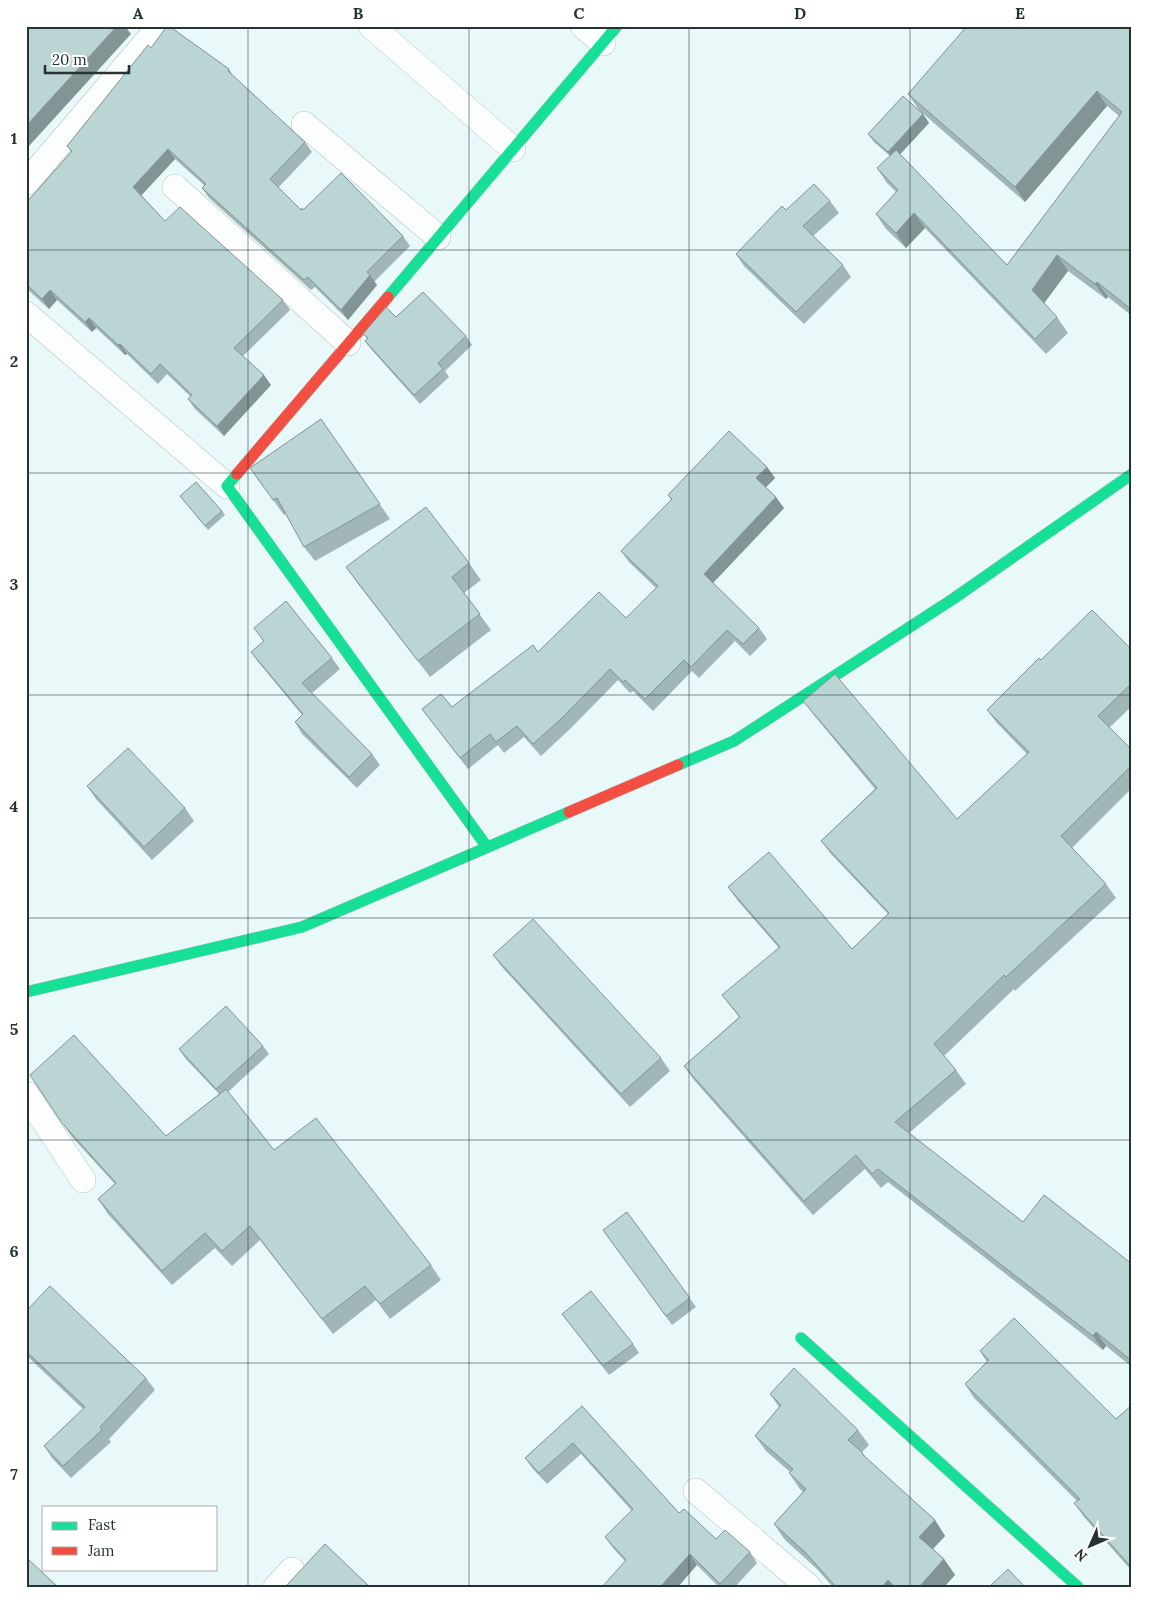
<svg xmlns="http://www.w3.org/2000/svg" width="1158" height="1613" font-family="Lora,serif">
  <rect width="100%" height="100%" fill="#e9f8f8"/>
  <g fill="none" stroke-linecap="round" stroke-linejoin="round">
    <g stroke="#b8c5c5" stroke-width="26">
      <path id="street" d="M 371,26 L 513,149
        M 583,26 L 603,43
        M 304,124 L 438,237
        M 26,183 L 160,26
        M 175,187 L 348,343
        M 26,314 L 227,486
        M 26,1094 L 83,1180
        M 696,1491 L 809,1587
        M 276,1587 L 292,1570"/>
    </g>
    <g stroke="#b8c5c5" stroke-width="12">
      <path id="fast" d="M 388,297 L 617,26
        M 237,474 L 227,486 L 487,847
        M 678,765 L 734,741 L 953,599 L 1132,474
        M 26,992 L 302,927 L 569,812
        M 801,1338 L 1078,1587"/>
    </g>
    <g stroke="#b8c5c5" stroke-width="12">
      <path id="jam" d="M 237,474 L 388,297
        M 569,812 L 678,765"/>
    </g>
    <use href="#street" stroke="#fcfefe" stroke-width="25"/>
    <use href="#fast" stroke="#16e098" stroke-width="11"/>
    <use href="#jam" stroke="#f24e42" stroke-width="11"/>
  </g>
  <path fill="#a1b6b6" d="M 1132,26 L 1132,316 L 1108,297 L 1106,299 L 1068,271 L 1044,303 L 1057,317 L 1068,333 L 1046,354 L 925,228 L 906,248 L 886,229 L 876,214 L 896,192 L 887,183 L 877,168 L 890,156 L 874,142 L 868,134 L 923,114 L 929,123 L 900,154 L 1007,265 L 1119,116 L 1107,106 L 1025,202 L 919,110 L 908,94 Z
    M 151,48 L 229,69 L 233,76 L 305,142 L 312,152 L 278,188 L 301,210 L 403,236 L 410,246 L 374,282 L 377,285 L 348,320 L 315,287 L 311,290 L 209,198 L 202,188 L 204,185 L 175,159 L 141,195 L 165,221 L 283,300 L 290,310 L 243,356 L 271,385 L 224,436 L 195,409 L 188,399 L 190,396 L 167,374 L 158,384 L 127,354 L 125,355 L 96,328 L 92,332 L 57,300 L 49,309 L 26,288 L 26,203 L 71,152 L 67,146 Z
    M 830,201 L 839,213 L 813,236 L 843,265 L 851,277 L 804,324 L 744,266 L 736,254 L 786,210 Z
    M 396,317 L 466,336 L 472,345 L 445,371 L 449,377 L 420,404 L 371,349 L 365,341 L 367,338 L 363,334 Z
    M 321,419 L 390,519 L 315,561 L 304,547 L 286,514 L 284,515 L 250,468 Z
    M 767,467 L 775,478 L 766,487 L 784,508 L 713,583 L 759,628 L 767,639 L 750,656 L 735,641 L 699,678 L 692,671 L 653,711 L 633,691 L 630,693 L 618,680 L 570,729 L 541,756 L 524,737 L 504,753 L 498,745 L 468,769 L 422,709 L 452,707 L 538,652 L 626,618 L 656,588 L 629,562 L 621,551 L 671,500 L 668,495 Z
    M 180,496 L 222,511 L 225,515 L 208,530 Z
    M 469,563 L 481,580 L 464,593 L 491,630 L 430,677 L 358,584 L 346,567 Z
    M 254,628 L 332,658 L 340,669 L 312,693 L 372,754 L 380,765 L 357,788 L 302,734 L 295,722 L 302,715 L 259,663 L 251,652 L 264,642 Z
    M 1132,650 L 1132,706 L 1109,728 L 1132,750 L 1132,788 L 1072,848 L 1106,884 L 1116,898 L 1015,991 L 1014,989 L 944,1056 L 956,1070 L 966,1084 L 909,1133 L 1023,1222 L 1132,1264 L 1132,1367 L 1106,1346 L 1103,1350 L 888,1182 L 881,1188 L 865,1169 L 813,1215 L 694,1080 L 684,1066 L 739,1017 L 722,995 L 779,948 L 738,901 L 728,887 L 852,949 L 888,914 L 831,854 L 821,841 L 875,789 L 813,714 L 803,701 L 957,819 L 1027,754 L 997,723 L 987,710 L 1041,660 Z
    M 87,786 L 185,808 L 194,821 L 152,860 L 96,799 Z
    M 493,955 L 661,1058 L 670,1071 L 630,1107 L 502,967 Z
    M 263,1046 L 269,1054 L 228,1092 L 274,1150 L 431,1265 L 441,1280 L 390,1319 L 376,1300 L 333,1334 L 260,1240 L 232,1266 L 215,1248 L 172,1285 L 108,1214 L 98,1199 L 115,1184 L 72,1137 L 62,1123 L 166,1136 L 219,1094 L 185,1058 L 179,1049 Z
    M 627,1212 L 696,1307 L 672,1325 L 603,1230 Z
    M 26,1311 L 146,1378 L 155,1390 L 109,1439 L 111,1442 L 71,1478 L 52,1458 L 44,1446 L 83,1409 L 26,1355 Z
    M 562,1314 L 633,1344 L 639,1353 L 609,1375 Z
    M 980,1351 L 1116,1419 L 1132,1405 L 1132,1571 L 1084,1517 L 1074,1503 L 1077,1501 L 974,1398 L 965,1384 L 987,1362 Z
    M 770,1394 L 858,1430 L 869,1445 L 862,1452 L 866,1458 L 935,1520 L 945,1536 L 933,1549 L 944,1559 L 955,1575 L 944,1587 L 833,1587 L 817,1569 L 785,1540 L 774,1524 L 803,1492 L 800,1489 L 789,1473 L 790,1472 L 766,1451 L 755,1436 L 779,1407 Z
    M 582,1406 L 679,1513 L 716,1539 L 750,1552 L 757,1563 L 735,1587 L 719,1587 L 697,1565 L 625,1561 L 613,1548 L 605,1537 L 632,1511 L 581,1454 L 547,1484 L 533,1469 L 525,1458 Z"/>
  <path fill="#839494" d="M 117,26 L 125,26 L 131,34 L 29,146 L 26,143 L 26,126 Z
    M 1097,91 L 1107,106 L 1025,202 L 1015,187 Z
    M 923,114 L 929,123 L 894,161 L 888,152 Z
    M 168,149 L 175,159 L 140,197 L 133,187 Z
    M 914,213 L 925,228 L 906,248 L 896,233 Z
    M 1057,255 L 1068,271 L 1042,306 L 1032,290 Z
    M 370,275 L 377,285 L 348,320 L 341,310 Z
    M 1097,282 L 1108,297 L 1106,299 L 1095,284 Z
    M 50,290 L 57,300 L 49,309 L 42,299 Z
    M 89,318 L 96,328 L 92,332 L 85,322 Z
    M 120,344 L 127,354 L 125,355 L 118,345 Z
    M 264,375 L 271,385 L 224,436 L 217,426 Z
    M 767,467 L 775,478 L 764,489 L 756,478 Z
    M 776,497 L 784,508 L 711,585 L 704,574 Z
    M 1096,1332 L 1106,1346 L 1103,1350 L 1093,1336 Z
    M 935,1520 L 945,1536 L 930,1552 L 919,1537 Z
    M 690,1554 L 697,1565 L 678,1587 L 660,1587 Z
    M 944,1559 L 955,1575 L 944,1587 L 919,1587 Z
    M 888,1580 L 893,1587 L 882,1587 Z"/>
  <path fill="#bbd4d4" stroke="#839494" d="M 26,26 L 117,26 L 26,126 Z
    M 167,26 L 169,26 L 229,69 L 228,71 L 305,142 L 270,179 L 301,210 L 302,208 L 303,210 L 341,173 L 403,236 L 367,272 L 370,275 L 341,310 L 308,277 L 304,280 L 202,188 L 206,184 L 168,149 L 133,187 L 165,221 L 180,207 L 283,300 L 234,348 L 264,375 L 217,426 L 188,399 L 192,395 L 160,364 L 151,374 L 120,344 L 118,345 L 89,318 L 85,322 L 50,290 L 42,299 L 26,284 L 26,203 L 72,151 L 67,146 L 148,45 L 151,48 Z
    M 967,26 L 1132,26 L 1132,310 L 1097,282 L 1095,284 L 1057,255 L 1032,290 L 1057,317 L 1035,339 L 914,213 L 896,233 L 876,214 L 898,190 L 877,168 L 896,150 L 1007,265 L 1122,112 L 1097,91 L 1015,187 L 908,94 Z
    M 903,96 L 923,114 L 888,152 L 868,134 Z
    M 814,184 L 830,201 L 803,226 L 843,265 L 796,312 L 736,254 L 782,206 L 786,210 Z
    M 423,292 L 466,336 L 438,363 L 443,369 L 414,395 L 365,341 L 368,338 L 363,334 L 386,307 L 396,317 Z
    M 321,419 L 380,504 L 304,547 L 277,498 L 273,500 L 250,468 Z
    M 729,431 L 767,467 L 756,478 L 776,497 L 704,574 L 759,628 L 743,644 L 727,630 L 691,667 L 684,660 L 645,699 L 625,680 L 623,682 L 610,669 L 562,718 L 533,744 L 517,726 L 496,742 L 490,734 L 460,758 L 422,709 L 441,694 L 452,707 L 533,645 L 538,652 L 599,592 L 626,618 L 658,586 L 621,551 L 672,499 L 668,495 Z
    M 196,482 L 222,511 L 205,526 L 180,496 Z
    M 426,507 L 469,563 L 452,577 L 480,614 L 418,661 L 346,567 Z
    M 286,601 L 332,658 L 302,683 L 372,754 L 349,777 L 295,722 L 303,714 L 251,652 L 264,641 L 254,628 Z
    M 1092,610 L 1132,650 L 1132,683 L 1098,716 L 1132,750 L 1132,765 L 1061,836 L 1106,884 L 1006,977 L 1004,975 L 934,1044 L 956,1070 L 895,1122 L 1023,1222 L 1044,1195 L 1132,1264 L 1132,1361 L 1096,1332 L 1093,1336 L 878,1169 L 872,1174 L 856,1155 L 804,1201 L 684,1066 L 740,1017 L 722,995 L 780,947 L 728,887 L 769,852 L 852,949 L 889,913 L 821,841 L 877,788 L 803,701 L 835,674 L 957,819 L 1029,752 L 987,710 L 1039,658 L 1041,660 Z
    M 128,748 L 185,808 L 144,847 L 87,786 Z
    M 533,919 L 661,1058 L 621,1094 L 493,955 Z
    M 226,1006 L 263,1046 L 216,1089 L 179,1049 Z
    M 74,1035 L 166,1136 L 226,1089 L 274,1150 L 316,1118 L 431,1265 L 380,1304 L 365,1286 L 322,1319 L 250,1226 L 222,1251 L 205,1233 L 162,1271 L 98,1199 L 116,1183 L 62,1123 L 30,1075 Z
    M 627,1212 L 690,1298 L 666,1316 L 603,1230 Z
    M 50,1286 L 146,1378 L 100,1427 L 102,1430 L 63,1466 L 44,1446 L 85,1407 L 26,1351 L 26,1311 Z
    M 591,1291 L 633,1344 L 603,1366 L 562,1314 Z
    M 1014,1318 L 1116,1419 L 1132,1405 L 1132,1568 L 1074,1503 L 1080,1499 L 965,1384 L 989,1360 L 980,1351 Z
    M 794,1368 L 858,1430 L 848,1440 L 863,1453 L 862,1454 L 935,1520 L 919,1537 L 944,1559 L 919,1587 L 895,1587 L 888,1580 L 882,1587 L 836,1587 L 806,1553 L 774,1524 L 806,1489 L 789,1473 L 793,1469 L 755,1436 L 781,1405 L 770,1394 Z
    M 582,1406 L 679,1513 L 684,1509 L 716,1539 L 725,1530 L 750,1552 L 720,1584 L 690,1554 L 660,1587 L 602,1587 L 626,1560 L 605,1537 L 633,1509 L 573,1443 L 539,1473 L 525,1458 Z
    M 325,1544 L 370,1587 L 285,1587 Z
    M 29,1560 L 58,1587 L 26,1587 L 26,1563 Z
    M 1008,1569 L 1025,1587 L 989,1587 Z"/>
  <path fill="none" stroke="#263333" stroke-width="1" stroke-opacity="0.55" d="M 248,26 L 248,1587M 469,26 L 469,1587M 689,26 L 689,1587M 910,26 L 910,1587M 26,250 L 1132,250M 26,473 L 1132,473M 26,695 L 1132,695M 26,918 L 1132,918M 26,1140 L 1132,1140M 26,1363 L 1132,1363"/>
  <rect width="1158" height="1613" fill="none" stroke="#ffffff" stroke-width="55"/>
  <rect x="42" y="1506" width="175" height="65" fill="#ffffff" stroke="#a8adad"/>
  <rect x="52" y="1522" width="25" height="8" fill="#16e098" stroke="#a8adad"/>
  <text x="88" y="1530" font-size="15" fill="#263333">Fast</text>
  <rect x="52" y="1547" width="25" height="8" fill="#f24e42" stroke="#a8adad"/>
  <text x="88" y="1556" font-size="15" fill="#263333">Jam</text>
  <g transform="translate(1090 1546) rotate(225)" stroke="#ffffff" stroke-width="4" paint-order="stroke">
  <path d="M0-4L9 19L0 12L-9 19Z" fill="#263333"/>
  <text y="-8" font-size="14" font-weight="bold" text-anchor="middle" fill="#263333">N</text>
  </g>
  <path d="M45 65v8h84v-8" fill="none" stroke="#263333" stroke-width="2.5"/>
  <text x="52" y="65" font-size="15" fill="#263333" stroke="#ffffff" stroke-width="4" paint-order="stroke">20 m</text>
  <rect x="28" y="28" width="1102" height="1558" fill="none" stroke="#263333" stroke-width="2"/>
  <g font-size="16" text-anchor="middle" font-weight="bold" fill="#263333">
    <text x="138" y="19">A</text>
    <text x="358" y="19">B</text>
    <text x="579" y="19">C</text>
    <text x="800" y="19">D</text>
    <text x="1020" y="19">E</text>
    <text x="14" y="144">1</text>
    <text x="14" y="367">2</text>
    <text x="14" y="590">3</text>
    <text x="14" y="812">4</text>
    <text x="14" y="1035">5</text>
    <text x="14" y="1257">6</text>
    <text x="14" y="1480">7</text>
  </g>
</svg>
